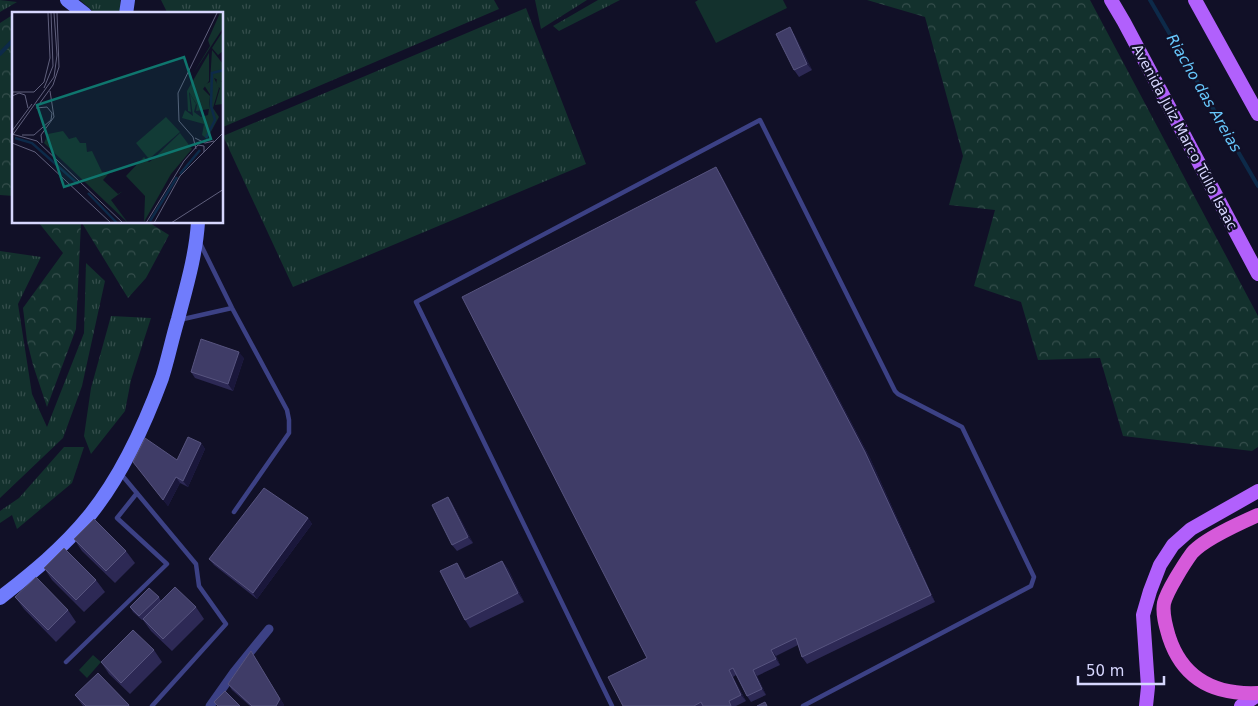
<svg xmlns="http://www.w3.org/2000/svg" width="1258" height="706" font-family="'DejaVu Sans',sans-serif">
  <defs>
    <pattern id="grass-tufts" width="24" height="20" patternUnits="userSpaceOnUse" patternTransform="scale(1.25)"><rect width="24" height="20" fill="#13312d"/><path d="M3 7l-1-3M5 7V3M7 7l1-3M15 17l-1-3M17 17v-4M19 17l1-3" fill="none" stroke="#354e4c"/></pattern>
    <pattern id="forest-crowns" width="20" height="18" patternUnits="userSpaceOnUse" patternTransform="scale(1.25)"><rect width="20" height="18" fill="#13312d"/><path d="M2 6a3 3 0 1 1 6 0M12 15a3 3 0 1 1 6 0" fill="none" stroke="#354e4c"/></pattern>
  </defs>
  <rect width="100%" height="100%" fill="#111027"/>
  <path fill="url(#grass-tufts)" d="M 0,0 L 17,2 L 0,12 Z
    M 80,0 L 120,0 L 120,14 L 96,14 Z
    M 161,0 L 494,0 L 499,9 L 223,127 L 222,14 L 168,14 Z
    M 535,0 L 587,0 L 541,29 Z
    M 598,0 L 620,0 L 559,31 L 553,26 Z
    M 526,8 L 586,164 L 293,287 L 223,136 Z
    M 0,251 L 41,257 L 18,304 L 32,394 L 47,427 L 84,333 L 86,263 L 105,281 L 82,386 L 63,438 L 0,498 Z
    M 111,316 L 151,318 L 131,380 L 125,411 L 91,454 L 84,436 L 91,388 Z
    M 64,447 L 84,447 L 72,483 L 17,529 L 12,515 L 0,523 L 0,511 L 19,498 Z"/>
  <path fill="url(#forest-crowns)" d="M 867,0 L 1090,0 L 1258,316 L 1258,447 L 1252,451 L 1123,436 L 1100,358 L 1038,360 L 1021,302 L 974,286 L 995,210 L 949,205 L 963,156 L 925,17 Z
    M 14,14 L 14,99 L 11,101 L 10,133 L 14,136 L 14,196 L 0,195 L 0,23 Z
    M 39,223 L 81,223 L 76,329 L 47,407 L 33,365 L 27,341 L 23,308 L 63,253 Z
    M 82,223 L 150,223 L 169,235 L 146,278 L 128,298 Z"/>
  <path fill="#13312d" d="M 698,0 L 783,0 L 787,8 L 716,43 L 695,2 Z
    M 93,655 L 101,662 L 87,678 L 79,670 Z"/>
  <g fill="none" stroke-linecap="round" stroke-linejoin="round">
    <path stroke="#0d2a49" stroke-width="4" d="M 1150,0 L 1258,186
      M 0,54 L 14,39"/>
    <path stroke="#3c4185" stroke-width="4.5" d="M 200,243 L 232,308 L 287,410 L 289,420 L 289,433 L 234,512
      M 179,320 L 232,308
      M 121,474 L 196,564 L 199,586 L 226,624 L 152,706
      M 66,662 L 167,564 L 117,518 L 137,493
      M 612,706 L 416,302 L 760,120 L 895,391 L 898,394 L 962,427 L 1034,577 L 1031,586 L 803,706"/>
    <path stroke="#3c4185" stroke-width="9" d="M 210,706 L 234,672 L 269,629"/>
    <path stroke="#707cfc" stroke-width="14" d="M 67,0 L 85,14
      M 126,14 L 128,0
      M 0,598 C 32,573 63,548 89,516 C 120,478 145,424 162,378 C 168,359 172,339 178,319 C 186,288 196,255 198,222"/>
    <path stroke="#b160fc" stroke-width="14" d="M 1111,0 L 1124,22 L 1258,274
      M 1195,0 L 1258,114
      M 1146,706 L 1148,687 L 1143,615 L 1150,591 L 1160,565 L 1173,545 L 1191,529 L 1258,491
      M 1241,706 L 1258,695"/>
    <path stroke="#d65ada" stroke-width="14" d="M 1258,515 C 1240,523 1204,539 1192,553 C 1184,564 1167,591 1164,603 C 1162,614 1166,627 1169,637 C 1183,680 1216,695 1258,693"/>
  </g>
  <path fill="#2d2955" d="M 794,34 L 812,70 L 799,77 L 794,70 Z
    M 720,173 L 870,458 L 935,602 L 807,664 L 802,657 L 798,645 L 776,656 L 780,665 L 757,676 L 766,695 L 751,702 L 747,696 L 736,675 L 733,677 L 746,701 L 736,706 L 623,706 L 647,658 Z
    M 244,358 L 233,391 L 195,378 L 191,372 Z
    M 201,443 L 205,449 L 188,487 L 180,483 L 168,506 L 133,462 L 177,460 Z
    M 448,497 L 452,503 L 473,543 L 457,551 L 452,545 Z
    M 308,518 L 312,524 L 257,599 L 214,565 L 209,559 Z
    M 74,539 L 126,551 L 135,563 L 115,583 L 82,551 Z
    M 502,561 L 508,569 L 524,602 L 470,628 L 465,620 L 463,571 L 466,578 Z
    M 44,568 L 96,580 L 105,592 L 84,612 L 52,580 Z
    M 15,597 L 68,610 L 76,622 L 56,642 L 24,609 Z
    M 159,597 L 161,601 L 196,607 L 204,619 L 172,651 L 151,631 L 143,620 L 142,620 L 133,612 L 130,607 Z
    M 154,650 L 162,662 L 130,694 L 109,674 L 101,662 Z
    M 251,651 L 284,705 L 284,706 L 250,706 L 232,690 L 228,684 Z
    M 98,673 L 130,706 L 83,706 L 75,695 Z"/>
  <path fill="#1a173b" d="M 790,27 L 794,34 L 812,70 L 807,64 Z
    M 716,167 L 720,173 L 870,458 L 935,602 L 931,595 Z
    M 239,352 L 244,358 L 233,391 L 228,384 Z
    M 201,443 L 205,449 L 188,487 L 183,481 Z
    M 176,477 L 180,483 L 168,506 L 163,500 Z
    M 448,497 L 452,503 L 473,543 L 468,537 Z
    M 308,518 L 312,524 L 257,599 L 253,593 Z
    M 502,561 L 508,569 L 524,602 L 518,593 Z
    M 457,563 L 463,571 L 471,587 L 465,579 Z
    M 771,650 L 776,656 L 780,665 L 776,659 Z
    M 251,651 L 284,705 L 284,706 L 276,706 Z
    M 729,670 L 733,677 L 746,701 L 741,695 Z
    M 753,670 L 757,676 L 766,695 L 762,689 Z"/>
  <path fill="#3f3c67" stroke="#57547f" d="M 790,27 L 807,64 L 794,70 L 776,34 Z
    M 716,167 L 865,452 L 931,595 L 802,657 L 796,638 L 771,650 L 776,659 L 753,670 L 762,689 L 747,696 L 733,668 L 729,670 L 741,695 L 729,701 L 731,706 L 703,706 L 701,702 L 694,706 L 623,706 L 608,677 L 647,658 L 462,297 Z
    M 201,339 L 239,352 L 228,384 L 191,372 Z
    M 188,437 L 201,443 L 183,481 L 176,477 L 163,500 L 133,462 L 145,438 L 177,460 Z
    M 264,488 L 308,518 L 253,593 L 209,559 Z
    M 448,497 L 468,537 L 452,545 L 432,505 Z
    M 94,519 L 126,551 L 106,571 L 74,539 Z
    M 64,548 L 96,580 L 76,600 L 44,568 Z
    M 502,561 L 518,593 L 465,620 L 440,571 L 457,563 L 465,579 Z
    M 36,577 L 68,610 L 48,630 L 15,597 Z
    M 175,587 L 196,607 L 163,639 L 143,619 Z
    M 149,588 L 159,597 L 139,616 L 130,607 Z
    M 133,630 L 154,650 L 121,683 L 101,662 Z
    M 251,651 L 280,699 L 276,706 L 252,706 L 228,684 Z
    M 98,673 L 129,705 L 128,706 L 86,706 L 75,695 Z
    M 225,691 L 240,706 L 218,706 L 214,702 Z
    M 765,702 L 767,706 L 757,706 Z"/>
  <g text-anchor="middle" stroke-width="4.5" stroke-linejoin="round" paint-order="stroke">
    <g font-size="14" fill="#d7d7fe" stroke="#111027">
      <text transform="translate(1185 137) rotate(62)" y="5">Avenida Juiz Marco Túlio Isaac</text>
    </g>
    <g font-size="15" font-style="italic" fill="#67c7fc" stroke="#111027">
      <text transform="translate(1204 93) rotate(60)" y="5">Riacho das Areias</text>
    </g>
  </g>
  <g transform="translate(12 12)">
    <rect width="211" height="211" fill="#111027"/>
    <path d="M 208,1 L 211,2 L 211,16 L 181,62 L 198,34 L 196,28 ZM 211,19 L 211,39 L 206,43 L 200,36 ZM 197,41 L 197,69 L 191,77 L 198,84 L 197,97 L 184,99 L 185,93 L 177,80 L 179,100 L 176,99 L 175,79 ZM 205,65 L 211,71 L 211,92 L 203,93 L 208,76 L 204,74 ZM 154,105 L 168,120 L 137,147 L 124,131 ZM 168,121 L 180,137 L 159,162 L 132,210 L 133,184 L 114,164 L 132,145 L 137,150 L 140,148 Z" fill="#13312d"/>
    <path d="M 200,38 L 211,52 L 211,70 L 202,66 L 207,76 L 201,96 L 207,105 L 195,127 L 190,123 L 192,112 L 170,106 L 173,98 L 181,104 L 178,82 L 184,92 L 182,100 L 189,105 L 196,103 L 199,84 L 192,73 L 198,70 ZM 51,119 L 57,127 L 64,125 L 68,131 L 74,131 L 75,140 L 80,139 L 90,160 L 98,160 L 91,168 L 106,182 L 111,179 L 99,188 L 116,211 L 32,131 L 36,122 Z" fill="#13312d"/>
    <path fill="none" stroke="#0d2a49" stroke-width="2.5" d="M 3,126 L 20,131 L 66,172M 194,126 L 203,108 L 199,94 L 200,61 L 212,58M 168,162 L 188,138M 76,181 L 105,211M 138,209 L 165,165"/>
    <path fill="none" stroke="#60607d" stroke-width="1" d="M 32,76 L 41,54 L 39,1M 0,80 L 22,80 L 32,70 L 38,46 L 36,1M 0,84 L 7,81 L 13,83 L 16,96M 25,95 L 41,73 L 47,55 L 45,1M 0,119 L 20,92M 0,122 L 25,129 L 111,211M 10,123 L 22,123 L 39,108 L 40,101 L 35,95 L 24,96M 0,124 L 42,65 L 45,43 L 42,1M 183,126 L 193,131 L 202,129M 0,131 L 23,140 L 99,211M 30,131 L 29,123 L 42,105 L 38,79M 184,137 L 181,125 L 167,109 L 166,81 L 205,1M 134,211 L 172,149 L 186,133 L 192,134 L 192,140M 142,211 L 168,164 L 212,120M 159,211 L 212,177"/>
    <path fill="#0f766e" fill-opacity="0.15" stroke="#0f766e" stroke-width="2.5" d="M 172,45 L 199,127 L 52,175 L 25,93 Z"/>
    <rect width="211" height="211" fill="none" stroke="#d7d7fe" stroke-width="2.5"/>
  </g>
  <path d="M1078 676v8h86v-8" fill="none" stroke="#d7d7fe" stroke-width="2.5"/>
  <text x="1086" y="676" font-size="15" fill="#d7d7fe" stroke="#111027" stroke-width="4" paint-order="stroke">50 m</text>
</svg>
